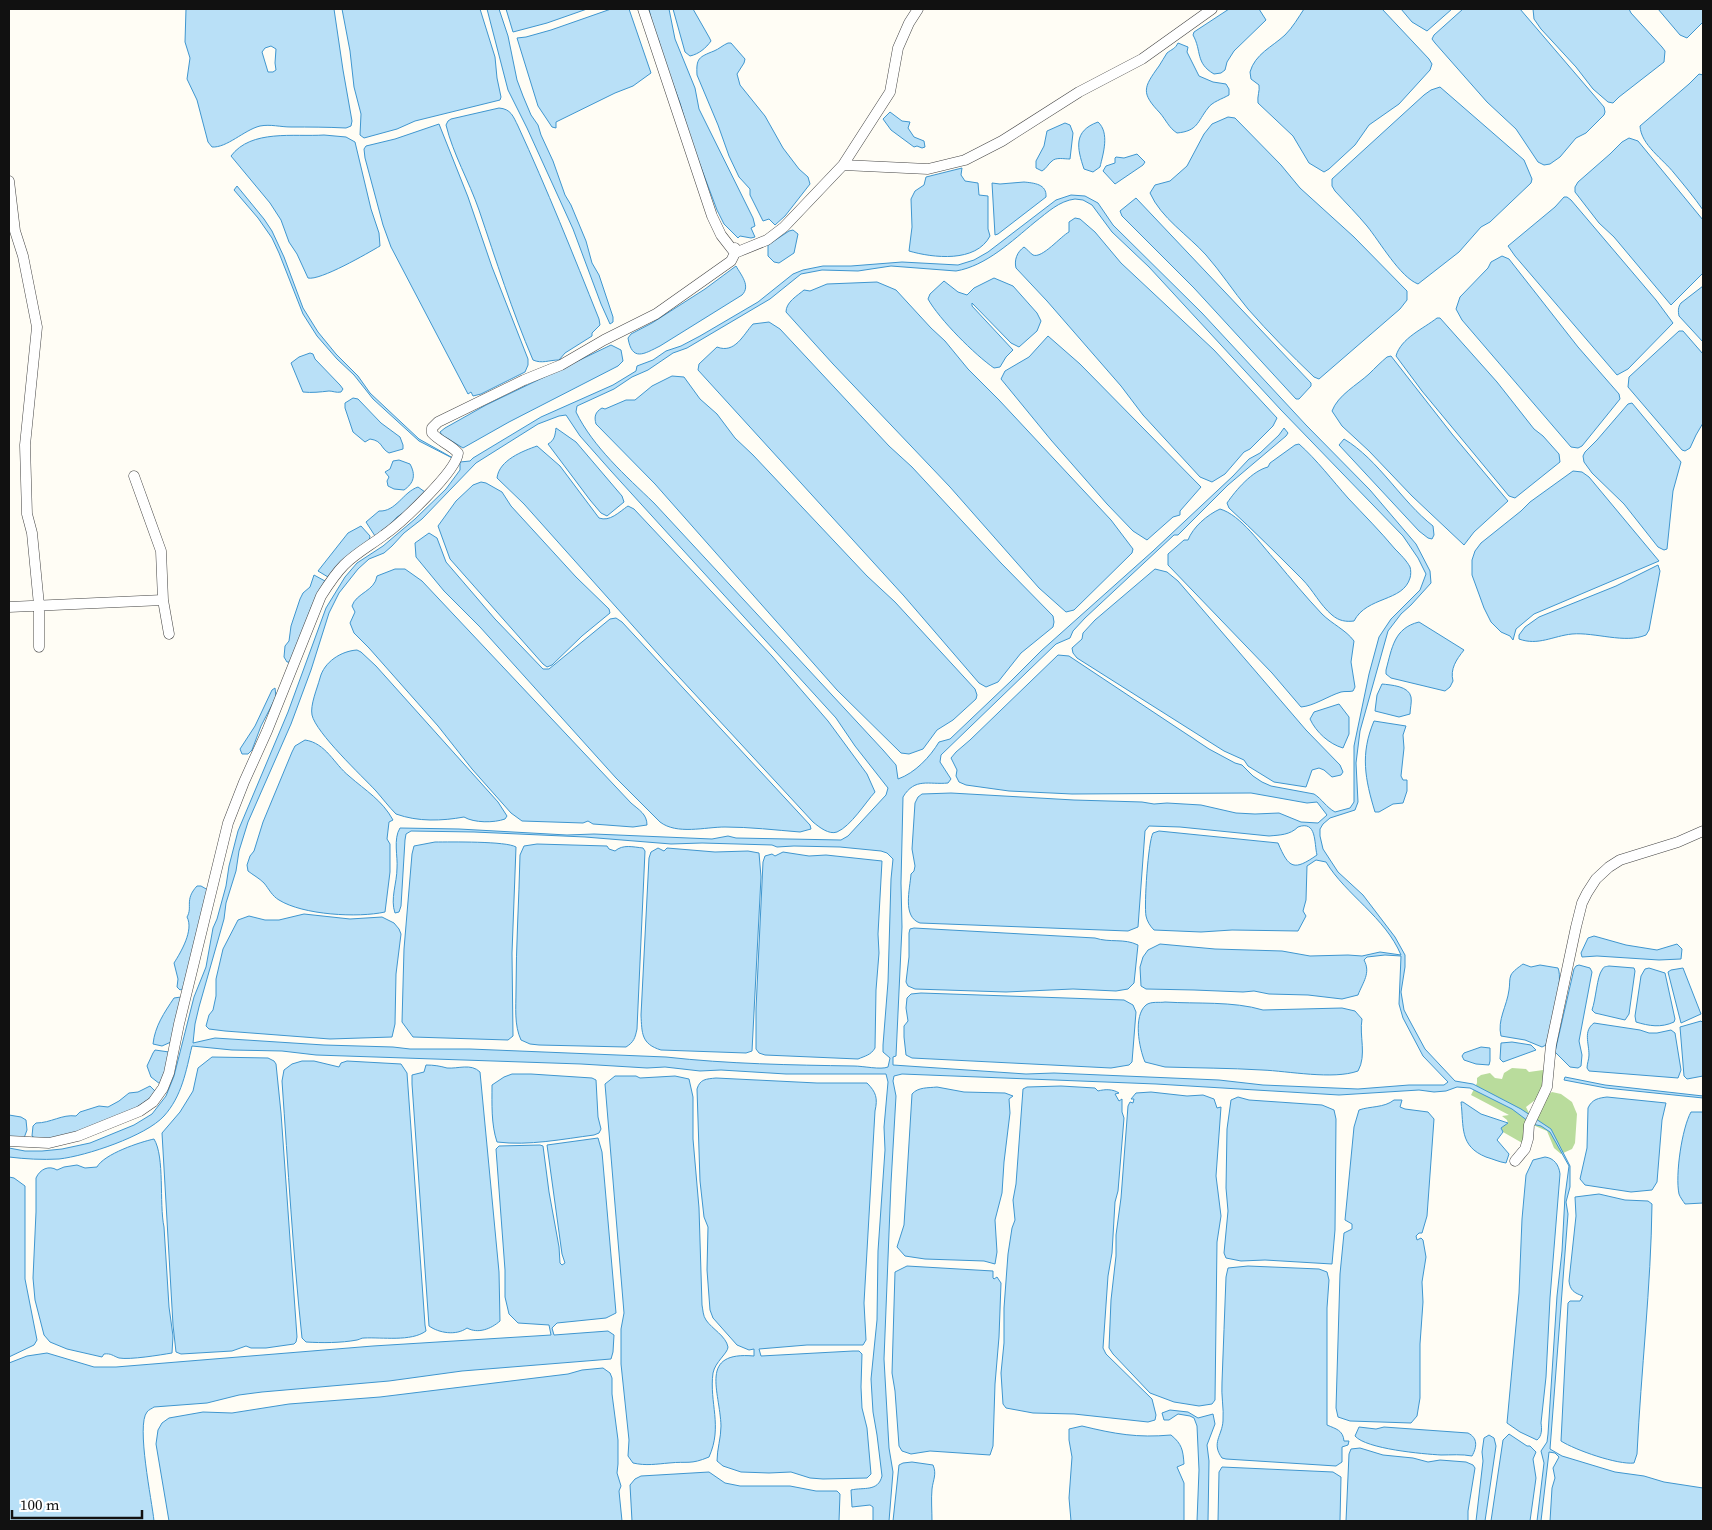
<svg xmlns="http://www.w3.org/2000/svg" width="1712" height="1530" font-family="'Source Serif 4',serif">
  <rect width="100%" height="100%" fill="#fffdf5"/>
  <path fill="#b9dc9c" d="M 1512,1068 L 1526,1069 L 1529,1072 L 1543,1070 L 1546,1076 L 1539,1097 L 1526,1107 L 1529,1113 L 1524,1144 L 1503,1132 L 1501,1128 L 1508,1123 L 1507,1120 L 1502,1116 L 1509,1115 L 1471,1095 L 1477,1083 L 1477,1078 L 1481,1075 L 1490,1073 L 1495,1078 L 1502,1079 L 1504,1073 Z
    M 1552,1092 L 1561,1094 L 1572,1102 L 1577,1114 L 1575,1143 L 1572,1149 L 1561,1154 L 1554,1148 L 1547,1131 L 1533,1125 L 1549,1094 Z"/>
  <path fill="#b9e0f7" stroke="#3f96cf" fill-rule="evenodd" d="M 186,9 L 334,9 L 343,70 L 352,121 L 351,126 L 346,128 C 327,127 309,127 291,127 C 280,127 271,124 260,126 C 244,130 227,148 212,147 L 208,142 L 197,100 L 187,79 L 190,58 L 185,42 ZM 271,46 L 276,49 L 275,63 L 276,70 L 273,72 L 268,72 L 262,52 L 265,48 Z
    M 342,9 L 480,9 L 495,57 L 497,78 L 501,97 L 500,100 L 415,121 L 397,129 L 364,138 L 360,135 L 361,114 L 354,87 L 350,51 Z
    M 487,9 L 499,9 L 508,36 L 517,80 L 523,96 L 531,115 L 538,125 L 541,135 L 553,161 L 565,195 L 571,205 L 586,241 L 592,263 L 599,275 L 613,317 L 613,322 L 610,324 L 601,304 L 573,229 L 527,128 L 508,90 Z
    M 506,9 L 587,9 L 547,23 L 513,32 Z
    M 611,9 L 629,9 L 651,73 L 633,86 L 615,93 L 556,122 L 556,128 L 552,127 L 538,106 L 517,38 L 526,37 L 551,30 Z
    M 649,9 L 669,9 L 675,39 L 695,88 L 699,109 L 753,218 L 755,226 L 751,228 L 755,237 L 751,238 L 740,236 L 738,238 L 724,224 L 717,210 L 690,138 L 680,103 L 662,55 L 659,41 L 654,32 Z
    M 673,9 L 693,9 L 709,37 L 711,41 C 706,48 699,54 690,56 L 685,52 Z
    M 1229,9 L 1259,9 L 1266,20 L 1234,51 L 1227,62 L 1225,70 L 1221,73 L 1214,74 C 1195,63 1202,51 1193,35 L 1194,32 Z
    M 1304,9 L 1382,9 L 1429,59 L 1432,64 L 1430,70 L 1399,104 L 1369,125 L 1355,145 L 1329,169 L 1324,172 L 1309,163 L 1293,136 L 1258,103 C 1257,96 1260,91 1259,85 L 1251,79 L 1250,72 C 1255,54 1272,47 1285,35 C 1293,27 1298,18 1304,9 Z
    M 1401,9 L 1452,9 L 1427,31 L 1412,22 Z
    M 1463,9 L 1520,9 L 1604,107 L 1605,112 L 1604,115 L 1586,133 L 1576,138 L 1560,157 L 1550,164 L 1544,165 L 1538,162 L 1516,129 L 1487,102 L 1435,43 L 1432,39 L 1434,35 Z
    M 1533,9 L 1629,9 L 1631,13 L 1662,47 L 1665,51 L 1664,62 L 1619,97 L 1613,103 L 1608,102 L 1593,89 L 1576,67 L 1541,29 L 1534,19 Z
    M 1658,9 L 1703,9 L 1703,22 L 1687,38 L 1680,35 Z
    M 728,43 L 731,43 L 745,59 L 744,63 L 737,74 L 740,85 L 765,116 L 783,148 L 799,169 L 808,177 L 810,184 L 785,216 L 775,225 L 769,219 L 763,221 L 750,195 L 750,189 L 739,177 L 729,156 L 718,125 L 697,75 C 696,58 699,57 714,51 C 719,49 723,45 728,43 Z
    M 1178,43 L 1188,47 L 1187,52 L 1199,76 L 1213,82 L 1226,84 L 1229,89 L 1229,95 C 1222,99 1212,102 1208,108 C 1197,122 1198,131 1177,133 C 1169,128 1166,120 1160,113 C 1141,93 1143,88 1159,66 C 1162,62 1164,57 1167,53 C 1172,49 1175,49 1178,43 Z
    M 1699,74 L 1703,75 L 1703,210 C 1694,197 1684,185 1674,173 C 1663,159 1641,145 1640,126 L 1689,84 Z
    M 1440,87 L 1524,160 L 1532,179 L 1531,183 L 1490,222 L 1481,227 L 1459,252 L 1418,284 C 1400,277 1380,242 1367,226 C 1357,214 1346,203 1335,191 L 1332,186 L 1332,179 L 1424,95 L 1431,90 Z
    M 499,108 C 511,109 513,116 518,126 C 547,189 573,254 599,319 L 600,325 L 592,333 L 592,336 L 565,353 L 559,360 C 549,360 542,364 533,360 C 512,311 496,260 479,210 C 469,181 453,154 446,125 L 448,121 L 451,119 Z
    M 890,112 L 902,121 L 910,122 L 908,128 L 914,137 L 924,141 L 925,147 L 922,148 L 917,146 L 914,147 L 891,130 L 883,119 Z
    M 1228,117 L 1235,118 L 1281,165 L 1300,188 L 1354,237 L 1407,291 L 1407,300 L 1400,309 L 1319,379 L 1314,377 C 1291,355 1269,333 1248,309 C 1233,291 1221,272 1206,255 C 1188,235 1161,218 1150,193 L 1155,185 L 1170,181 L 1187,166 L 1204,134 L 1212,124 Z
    M 1098,122 C 1110,133 1103,154 1100,167 L 1093,172 L 1084,169 C 1077,148 1073,131 1098,122 Z
    M 1065,123 L 1070,125 L 1073,133 L 1070,159 C 1064,159 1056,157 1052,161 C 1047,165 1047,168 1042,171 L 1036,168 L 1036,161 L 1044,146 L 1047,131 Z
    M 439,124 L 468,197 L 492,267 L 528,359 L 528,365 L 525,372 L 481,394 L 473,396 L 471,392 L 468,394 L 391,247 L 383,225 L 365,158 L 364,149 L 366,146 L 395,139 Z
    M 324,135 L 346,137 L 355,142 L 371,209 L 379,233 L 380,246 C 368,253 320,281 308,278 L 297,254 L 289,242 L 281,220 L 270,203 L 231,156 C 251,129 294,137 324,135 Z
    M 1629,138 L 1638,141 L 1703,220 L 1703,273 L 1671,305 L 1614,237 L 1599,223 L 1575,192 L 1575,187 L 1578,182 L 1610,154 L 1622,142 Z
    M 1137,154 L 1145,162 L 1143,165 L 1115,184 L 1103,171 L 1106,166 L 1115,163 L 1115,158 L 1116,157 L 1124,158 Z
    M 962,168 L 961,175 L 965,181 L 978,183 L 979,195 L 988,196 L 988,229 L 990,236 C 976,263 933,258 909,251 L 912,227 L 911,199 L 915,191 L 924,185 L 926,177 Z
    M 1024,182 C 1034,183 1047,184 1046,197 L 998,234 L 995,235 L 992,183 L 1000,184 Z
    M 237,186 L 264,219 L 272,231 L 284,257 L 303,308 L 318,332 L 336,354 L 358,376 L 370,393 L 419,439 L 460,462 L 470,461 L 473,458 L 541,417 L 613,385 L 636,371 L 637,366 L 653,360 L 666,351 L 681,346 L 700,336 L 758,302 L 793,274 L 803,270 L 823,266 L 851,266 L 902,262 L 958,265 L 974,260 L 988,252 L 1056,200 L 1071,195 L 1085,196 L 1098,203 L 1113,225 L 1202,313 L 1306,425 L 1370,490 L 1416,544 L 1430,571 L 1431,583 L 1411,605 L 1401,614 L 1388,631 L 1360,731 L 1356,763 L 1358,802 L 1355,810 L 1330,818 L 1323,824 L 1320,829 L 1320,836 L 1323,849 L 1338,872 L 1363,895 L 1395,937 L 1405,955 L 1405,967 L 1401,992 L 1404,1010 L 1412,1025 L 1425,1049 L 1455,1081 L 1473,1084 L 1521,1109 L 1551,1129 L 1570,1166 L 1570,1187 L 1566,1202 L 1568,1214 L 1550,1449 L 1562,1456 L 1615,1472 L 1644,1476 L 1664,1482 L 1703,1488 L 1703,1521 L 1550,1521 L 1552,1488 L 1555,1478 L 1553,1468 L 1559,1457 L 1555,1453 L 1549,1452 L 1541,1521 L 1537,1521 L 1544,1463 L 1541,1451 L 1547,1442 L 1548,1434 L 1557,1296 L 1562,1251 L 1565,1196 L 1569,1166 L 1550,1132 L 1541,1126 L 1532,1124 L 1512,1109 L 1470,1088 L 1457,1087 L 1446,1091 L 1434,1092 L 1419,1090 L 1339,1095 L 1156,1084 L 902,1074 L 894,1076 L 893,1081 L 896,1096 L 891,1183 L 884,1359 L 889,1448 L 893,1472 L 889,1521 L 873,1521 L 873,1507 L 870,1505 L 852,1507 L 851,1490 C 864,1487 878,1492 882,1476 L 877,1435 L 873,1412 L 871,1379 L 877,1320 L 878,1251 L 885,1150 L 884,1127 L 888,1082 L 886,1074 L 786,1074 L 721,1070 L 700,1071 L 665,1067 L 647,1068 L 581,1064 L 316,1055 L 282,1051 L 232,1050 L 192,1046 C 186,1071 182,1096 164,1116 C 146,1136 86,1156 59,1159 C 42,1160 25,1159 9,1157 L 9,1148 L 25,1151 L 42,1151 L 62,1149 L 90,1143 L 134,1125 L 152,1114 L 166,1096 L 174,1076 L 194,997 L 206,967 L 213,928 L 217,919 L 226,886 L 229,866 L 238,831 L 288,712 L 326,608 L 345,577 L 357,563 L 383,546 L 415,519 L 446,489 L 460,470 L 460,462 L 419,441 L 373,399 L 354,375 L 337,359 L 317,336 L 303,314 L 279,253 L 272,238 L 258,218 L 234,190 ZM 1075,199 L 1083,200 L 1092,205 L 1112,232 L 1149,267 L 1281,410 L 1403,536 L 1418,558 L 1426,574 L 1420,590 L 1391,619 L 1379,637 L 1369,674 L 1354,746 L 1354,802 L 1350,808 L 1335,812 C 1326,807 1322,799 1314,794 L 1271,786 L 1262,782 L 1253,776 L 1242,765 L 1235,763 L 1209,749 L 1069,656 L 1058,655 L 970,740 L 956,752 L 951,758 L 957,770 L 956,776 L 959,782 L 966,785 L 1009,791 L 1072,794 L 1251,793 L 1307,803 L 1317,802 L 1327,815 L 1318,823 L 1301,822 L 1279,813 L 1255,814 L 1236,813 L 1201,805 L 1167,803 L 1154,804 L 1142,802 L 1074,800 L 951,793 L 922,794 L 918,797 L 915,803 L 912,849 L 915,866 L 914,871 L 911,874 C 910,889 902,917 920,923 L 1128,931 L 1138,927 L 1145,831 L 1149,826 L 1180,827 L 1269,836 C 1280,835 1290,835 1298,827 C 1317,820 1314,843 1317,855 C 1294,871 1289,869 1278,843 L 1159,831 L 1153,833 C 1148,842 1144,905 1146,916 C 1147,921 1150,926 1154,930 L 1201,932 L 1232,930 L 1298,931 L 1306,916 L 1303,911 L 1306,900 L 1307,866 L 1316,860 L 1326,862 C 1346,895 1385,917 1401,955 L 1380,952 L 1362,956 L 1348,955 L 1310,956 L 1282,951 L 1215,949 L 1160,944 L 1148,950 L 1143,957 L 1140,967 L 1141,986 L 1146,989 L 1194,990 L 1243,992 L 1254,991 L 1269,994 L 1308,995 L 1342,999 L 1358,995 C 1363,982 1371,973 1364,960 L 1367,957 L 1385,955 L 1401,956 L 1399,1004 L 1403,1018 L 1423,1056 L 1448,1082 L 1444,1085 L 1409,1085 L 1358,1089 L 1263,1085 L 1219,1080 L 1054,1073 L 1026,1074 L 893,1065 L 893,1057 L 896,1056 L 902,927 L 901,883 L 903,797 C 915,777 929,785 948,783 L 951,779 L 940,762 L 941,755 L 1056,644 L 1070,638 L 1073,631 L 1085,618 L 1174,535 L 1178,535 L 1228,485 L 1286,436 L 1288,433 L 1284,428 L 1279,435 L 1260,453 L 1249,459 L 1233,476 L 1153,551 L 1041,651 L 1011,681 L 950,739 L 939,742 C 930,757 915,773 898,779 L 896,765 L 883,750 L 654,503 C 626,476 593,447 576,412 L 577,406 L 614,389 L 632,377 L 648,370 L 673,353 L 687,348 L 770,299 L 801,274 L 822,270 L 858,271 L 891,266 L 956,271 C 986,266 1012,241 1035,222 C 1048,212 1059,201 1075,199 ZM 566,415 L 580,436 L 611,471 L 836,718 L 855,746 L 888,788 L 886,795 L 848,836 L 841,840 L 736,838 L 728,836 L 712,839 L 594,834 L 567,835 L 459,829 L 400,828 C 393,839 398,857 397,868 C 397,883 390,899 395,913 L 399,912 L 401,906 L 405,840 L 406,834 L 411,831 L 474,832 L 585,837 L 671,844 L 702,843 L 772,845 L 777,847 L 794,846 L 840,847 L 881,851 L 887,853 L 893,859 L 891,879 L 888,982 L 883,1045 L 883,1052 L 890,1058 L 888,1067 C 881,1070 863,1066 854,1066 C 791,1065 728,1064 666,1057 L 470,1049 L 410,1049 L 393,1047 L 324,1045 L 215,1038 L 193,1043 L 195,1024 L 199,1007 L 224,919 L 226,903 L 236,871 L 239,851 L 248,822 L 291,724 L 311,670 L 329,613 L 339,593 L 358,569 L 369,559 L 384,553 L 392,546 L 404,533 L 422,519 L 476,463 L 538,424 L 559,416 Z
    M 1564,197 L 1567,197 L 1571,200 L 1656,300 L 1673,323 L 1628,369 L 1617,375 L 1515,256 L 1508,246 L 1555,207 Z
    M 1136,198 L 1311,383 L 1311,386 L 1299,399 L 1296,399 L 1194,288 L 1122,216 L 1120,211 Z
    M 1075,218 L 1080,219 L 1095,232 L 1121,263 L 1214,350 L 1277,418 L 1273,426 L 1250,449 L 1244,452 L 1225,474 L 1212,482 L 1200,477 L 1143,415 L 1121,386 L 1047,301 L 1016,268 C 1014,260 1017,252 1024,247 C 1027,249 1030,253 1033,255 C 1042,259 1061,236 1069,232 L 1069,222 Z
    M 793,230 L 798,234 L 794,253 L 779,263 L 774,262 L 768,256 L 768,245 L 789,231 Z
    M 1502,256 L 1509,259 L 1578,347 L 1619,394 L 1620,399 L 1582,446 L 1578,448 L 1571,447 L 1462,320 L 1456,309 L 1460,297 L 1488,268 L 1491,262 Z
    M 736,266 C 741,275 751,286 742,295 L 660,346 C 644,354 632,362 628,338 L 631,334 L 652,323 L 705,289 Z
    M 994,278 L 1013,286 L 1037,313 L 1041,321 L 1037,331 L 1019,347 L 1011,343 L 972,303 L 972,306 L 1013,350 L 1006,357 L 1000,367 L 994,368 C 975,355 939,319 928,299 L 930,294 L 944,281 L 958,292 L 967,295 L 974,288 Z
    M 877,282 L 896,290 L 931,328 L 945,341 L 968,369 L 999,400 L 1111,520 L 1133,549 L 1132,553 L 1074,610 L 1066,612 L 1039,588 L 950,487 L 833,364 L 786,312 C 786,302 797,296 804,290 L 810,291 L 827,284 Z
    M 1703,286 L 1703,342 L 1679,316 C 1678,311 1678,307 1681,303 Z
    M 1437,318 L 1440,318 L 1497,382 L 1534,429 L 1543,436 L 1559,454 L 1560,462 L 1515,498 L 1509,496 L 1422,391 L 1396,356 C 1401,338 1423,329 1437,318 Z
    M 769,322 L 780,329 L 889,446 L 912,467 L 1001,563 L 1053,616 L 1054,622 L 1053,627 L 1021,653 L 998,682 L 986,687 L 979,683 L 904,596 L 698,370 L 699,364 L 717,347 C 735,354 743,335 753,324 Z
    M 1679,331 L 1683,331 L 1703,354 L 1703,423 L 1696,435 L 1690,448 L 1685,451 L 1682,450 L 1628,387 L 1629,377 Z
    M 1048,336 L 1080,364 L 1201,487 L 1180,511 L 1180,515 L 1173,517 L 1147,540 L 1133,531 L 1107,504 L 1051,440 L 1001,379 L 1005,371 L 1029,357 Z
    M 611,345 L 621,350 L 623,361 L 618,366 L 509,422 L 463,448 L 442,435 L 440,432 L 445,428 L 486,405 Z
    M 310,353 L 313,354 L 315,359 L 340,385 L 343,389 L 341,392 C 336,393 333,391 329,391 C 320,392 312,393 303,392 L 291,363 L 299,357 Z
    M 1391,356 L 1452,434 L 1508,501 L 1474,532 L 1464,545 L 1412,496 L 1369,451 L 1342,426 L 1332,411 C 1338,395 1357,385 1369,374 C 1375,368 1381,362 1387,357 Z
    M 672,376 L 684,377 L 700,399 L 717,414 L 735,438 L 753,455 L 867,576 L 895,602 L 975,689 L 977,695 L 976,699 L 953,720 L 937,730 L 923,749 L 909,754 L 901,753 L 837,690 L 655,484 L 596,424 C 594,417 595,412 602,408 L 605,409 L 626,400 L 635,400 L 652,386 Z
    M 353,398 L 358,399 L 381,423 L 400,437 L 403,445 L 403,449 L 389,453 C 380,448 383,441 370,439 L 365,442 L 353,432 L 345,408 L 345,403 Z
    M 1632,403 L 1681,462 L 1673,491 L 1667,549 L 1664,550 L 1658,547 L 1624,504 L 1592,473 L 1584,462 L 1583,456 L 1585,452 L 1597,440 L 1628,404 Z
    M 556,428 L 576,442 L 622,496 L 624,502 L 607,516 L 601,513 L 590,500 L 548,444 C 555,440 555,435 556,428 Z
    M 1344,439 C 1379,460 1401,501 1433,526 L 1434,535 L 1432,539 L 1428,538 L 1419,531 L 1339,445 Z
    M 1299,444 C 1317,460 1332,480 1348,498 C 1364,515 1380,531 1395,549 C 1400,554 1407,561 1410,567 C 1411,570 1411,575 1410,578 C 1403,602 1367,596 1354,621 C 1346,622 1339,621 1332,615 C 1320,605 1313,590 1302,579 C 1278,555 1254,531 1229,508 L 1227,503 C 1236,490 1252,471 1268,467 L 1270,463 L 1295,445 Z
    M 537,446 L 560,466 L 599,518 C 610,522 619,512 628,506 L 634,509 L 772,656 L 828,721 L 867,774 L 875,792 C 865,803 851,826 837,832 C 829,835 819,827 813,822 L 667,664 L 524,504 L 497,478 C 499,460 523,451 537,446 Z
    M 399,460 L 410,464 C 416,475 414,483 404,490 L 394,489 L 388,486 L 387,481 L 389,477 L 385,472 L 390,469 L 393,461 Z
    M 1573,471 L 1582,472 L 1589,477 L 1659,561 L 1534,614 L 1516,629 L 1513,640 L 1510,636 L 1501,632 L 1491,622 L 1484,608 L 1472,575 L 1472,560 L 1475,551 L 1481,543 L 1521,511 L 1530,502 Z
    M 481,482 L 486,483 L 502,492 L 511,506 L 576,577 L 609,609 L 610,613 L 582,636 L 552,665 L 547,667 L 543,664 L 450,559 L 438,526 L 456,501 L 473,485 Z
    M 418,487 L 425,492 L 406,511 L 397,517 L 385,530 L 375,536 L 366,522 L 379,511 C 396,512 403,492 418,487 Z
    M 1220,509 C 1241,515 1261,545 1276,561 C 1291,579 1306,597 1322,614 C 1332,624 1346,630 1354,641 L 1351,662 L 1355,687 L 1353,691 C 1349,692 1345,691 1341,692 C 1328,696 1314,706 1301,707 L 1272,673 L 1168,565 L 1168,554 L 1184,540 L 1188,540 C 1193,527 1207,515 1220,509 Z
    M 361,526 L 370,536 L 369,542 L 328,577 L 318,571 L 348,533 Z
    M 429,533 L 437,538 L 446,562 L 495,619 L 543,669 L 549,669 L 610,619 L 616,618 L 622,622 L 810,825 L 811,829 L 800,832 C 775,830 750,827 725,827 C 705,827 677,835 660,822 L 616,778 L 480,627 L 444,591 L 416,557 L 415,543 Z
    M 1658,565 L 1660,571 L 1649,630 L 1646,635 C 1625,644 1595,632 1572,634 C 1553,636 1538,646 1519,639 L 1519,635 L 1525,627 L 1539,617 L 1616,586 Z
    M 395,569 L 405,569 L 422,581 L 631,803 C 639,810 647,814 647,825 L 633,827 L 593,824 L 588,821 L 583,823 L 522,821 L 511,813 L 472,769 L 438,726 L 369,648 L 354,633 L 350,623 L 355,612 L 352,606 C 356,593 375,591 377,576 Z
    M 1155,569 L 1167,572 L 1178,581 L 1306,730 L 1340,765 L 1343,772 L 1341,775 L 1332,777 L 1324,770 L 1319,768 L 1312,770 L 1306,787 L 1274,782 L 1248,766 L 1244,760 L 1224,751 L 1077,658 L 1073,653 L 1072,648 L 1082,639 L 1083,633 L 1095,620 Z
    M 314,575 L 325,581 L 311,608 L 292,662 L 287,662 L 284,657 L 285,646 L 289,641 L 291,626 L 300,599 L 303,593 L 310,587 Z
    M 1419,622 L 1464,650 C 1456,660 1450,669 1453,681 L 1450,687 L 1445,691 L 1391,678 L 1386,674 L 1386,670 C 1392,648 1394,628 1419,622 Z
    M 357,650 L 361,652 L 376,666 L 498,802 L 507,816 L 505,819 C 494,823 474,823 464,817 C 442,821 418,822 396,814 C 389,807 383,799 376,791 C 362,776 316,733 312,715 C 310,705 317,689 320,678 C 324,662 341,651 357,650 Z
    M 1382,684 C 1391,685 1409,686 1411,697 C 1412,702 1410,709 1410,714 L 1399,717 L 1375,711 L 1377,695 Z
    M 275,688 L 276,697 L 261,726 L 252,750 L 248,754 L 242,754 L 240,749 L 255,726 L 272,690 Z
    M 1339,704 L 1349,717 L 1349,734 L 1343,748 C 1329,744 1316,732 1310,719 L 1314,712 Z
    M 1374,721 L 1406,726 L 1403,735 L 1404,748 L 1401,776 L 1403,780 L 1407,780 L 1407,791 L 1403,803 L 1393,804 L 1379,812 L 1375,812 C 1365,779 1360,754 1374,721 Z
    M 305,740 C 326,743 334,764 349,776 C 366,791 382,800 393,820 L 389,822 L 387,839 L 390,844 L 390,872 L 385,912 C 358,918 303,915 279,900 C 272,896 269,889 264,883 C 259,878 253,875 248,871 L 247,865 L 250,856 L 254,851 L 263,822 L 292,752 L 295,746 Z
    M 435,842 C 451,842 506,841 516,847 L 512,953 L 513,1036 L 508,1040 L 413,1037 L 402,1022 L 404,949 L 412,854 L 414,846 Z
    M 537,844 L 607,846 L 609,849 L 615,851 C 623,844 633,847 643,848 L 645,851 L 637,1029 C 635,1038 634,1042 626,1047 L 539,1045 L 530,1044 L 521,1040 C 514,1025 516,1007 516,991 C 516,945 519,901 520,855 L 524,846 Z
    M 658,848 L 664,851 L 667,848 L 715,852 L 748,851 L 759,853 L 761,877 L 752,1051 L 746,1053 L 661,1050 C 641,1044 642,1033 641,1015 L 649,858 L 651,852 Z
    M 783,852 L 809,856 L 826,855 L 882,861 L 878,934 L 879,953 L 876,990 L 875,1048 C 871,1055 865,1056 858,1059 L 765,1055 L 759,1053 L 756,1049 L 756,1009 L 763,862 L 765,856 L 772,854 L 775,856 Z
    M 197,886 L 201,886 L 208,890 L 184,988 L 180,990 L 177,987 L 178,979 L 174,963 C 181,952 194,930 187,917 C 193,907 184,900 197,886 Z
    M 304,914 L 350,919 L 382,917 L 394,923 L 399,929 L 401,934 L 396,974 L 395,1024 L 392,1037 L 330,1039 L 225,1031 L 209,1029 L 206,1026 L 209,1015 L 213,1010 L 216,996 L 216,979 L 223,949 L 238,920 L 249,916 L 265,920 L 279,920 Z
    M 914,928 L 1095,938 C 1110,943 1124,938 1138,945 L 1134,983 L 1128,989 L 1116,991 L 1073,989 L 1006,992 L 915,989 L 908,986 L 906,982 L 909,957 L 909,933 L 910,929 Z
    M 1594,936 L 1626,945 L 1657,950 L 1677,944 L 1682,949 L 1681,959 L 1659,960 L 1597,956 L 1582,957 L 1581,953 L 1588,938 Z
    M 1523,964 L 1531,967 L 1540,965 L 1558,968 C 1564,982 1550,1029 1546,1045 L 1542,1047 L 1525,1040 L 1501,1036 C 1497,1020 1507,1006 1509,990 C 1510,985 1509,979 1511,975 C 1513,971 1519,967 1523,964 Z
    M 1579,965 L 1590,968 L 1592,972 L 1579,1041 L 1582,1055 L 1581,1066 L 1578,1068 L 1570,1067 L 1555,1052 L 1574,969 L 1576,966 Z
    M 1609,966 L 1634,968 L 1635,971 L 1629,1014 L 1625,1020 L 1595,1013 L 1592,1010 C 1596,999 1597,976 1602,970 C 1604,966 1605,967 1609,966 Z
    M 1649,968 L 1665,973 L 1675,1019 L 1674,1022 C 1661,1028 1649,1026 1636,1022 L 1635,1016 L 1641,976 L 1645,969 Z
    M 1683,968 L 1701,1014 L 1681,1023 L 1668,972 L 1671,970 Z
    M 921,993 L 1124,1000 L 1133,1005 L 1136,1012 L 1132,1062 L 1129,1065 L 1111,1068 L 912,1058 L 906,1055 L 904,1037 L 904,1026 L 908,1021 L 906,1008 L 907,998 L 911,994 Z
    M 181,997 L 171,1042 L 162,1046 L 153,1044 C 155,1026 164,1013 174,998 Z
    M 1165,1002 C 1197,1004 1233,1001 1263,1010 L 1342,1008 L 1355,1011 L 1362,1019 C 1359,1036 1367,1055 1358,1071 C 1333,1080 1288,1071 1262,1070 C 1229,1068 1197,1068 1165,1067 L 1145,1062 C 1139,1048 1133,1016 1146,1005 C 1151,1001 1160,1003 1165,1002 Z
    M 1701,1021 L 1703,1023 L 1703,1076 L 1687,1079 L 1684,1076 L 1680,1027 Z
    M 1594,1023 L 1640,1030 L 1649,1033 L 1657,1033 L 1671,1030 L 1675,1033 L 1681,1070 L 1678,1078 L 1589,1071 L 1587,1068 C 1587,1064 1589,1059 1589,1055 C 1589,1043 1583,1031 1594,1023 Z
    M 1512,1042 L 1531,1045 L 1536,1050 L 1503,1062 L 1500,1059 L 1501,1043 Z
    M 1481,1047 L 1490,1048 L 1490,1061 L 1489,1065 L 1476,1064 L 1464,1060 L 1462,1056 L 1464,1053 Z
    M 155,1050 L 169,1052 L 165,1071 L 160,1084 L 151,1077 L 147,1066 L 153,1053 Z
    M 212,1057 L 268,1058 L 274,1061 L 276,1064 L 281,1113 L 297,1337 L 296,1342 L 294,1344 L 266,1348 L 251,1348 L 246,1346 L 232,1351 L 181,1354 L 176,1352 L 173,1325 L 162,1133 L 180,1112 L 193,1091 L 198,1068 Z
    M 302,1061 L 314,1061 L 339,1067 L 341,1063 L 347,1061 L 401,1064 L 407,1073 L 425,1325 L 426,1331 C 411,1342 382,1337 364,1338 C 361,1338 361,1339 357,1340 C 341,1343 322,1343 306,1342 L 302,1338 C 293,1253 288,1167 282,1081 L 284,1070 L 292,1064 Z
    M 426,1065 C 434,1065 440,1066 447,1068 C 458,1069 471,1063 480,1072 L 499,1272 L 500,1321 C 491,1329 478,1334 467,1328 C 456,1336 439,1333 429,1326 L 412,1084 L 412,1075 L 424,1072 Z
    M 512,1074 L 531,1074 L 592,1078 L 596,1080 L 598,1117 L 601,1129 L 599,1133 L 594,1135 C 563,1139 529,1146 497,1142 C 491,1124 492,1104 492,1085 L 504,1077 Z
    M 615,1076 L 636,1076 L 640,1078 L 675,1076 L 689,1079 L 693,1097 L 693,1139 L 699,1208 L 702,1305 C 703,1310 703,1316 706,1320 C 712,1329 726,1336 728,1347 C 728,1353 715,1362 713,1373 C 709,1403 723,1426 709,1457 C 690,1465 688,1461 669,1463 C 657,1464 646,1466 633,1463 L 628,1456 L 629,1440 L 621,1364 L 621,1329 L 624,1313 L 605,1084 Z
    M 1565,1077 L 1605,1085 L 1703,1096 L 1703,1098 L 1606,1088 L 1564,1080 Z
    M 716,1078 L 817,1083 L 867,1083 C 876,1092 878,1098 875,1111 L 864,1303 L 866,1340 L 863,1345 L 807,1345 L 759,1349 L 761,1356 L 853,1351 L 859,1351 L 862,1354 L 861,1387 L 862,1408 L 867,1428 L 871,1474 L 867,1478 L 823,1479 L 810,1478 L 791,1472 L 769,1473 L 741,1472 L 723,1466 L 717,1461 C 717,1449 721,1438 721,1426 C 720,1391 698,1351 754,1356 L 754,1349 L 749,1350 L 737,1345 L 713,1318 L 710,1310 L 707,1270 L 708,1227 L 704,1217 L 700,1181 L 697,1089 C 700,1079 706,1079 716,1078 Z
    M 150,1086 L 156,1092 C 138,1113 87,1130 59,1137 C 52,1139 43,1139 36,1139 L 32,1136 L 33,1126 L 36,1123 C 51,1123 62,1114 76,1116 L 80,1112 L 99,1106 L 108,1107 L 119,1101 L 129,1093 L 138,1092 Z
    M 1061,1086 L 1095,1088 L 1098,1091 C 1105,1089 1113,1089 1119,1093 L 1115,1094 L 1119,1101 L 1122,1099 L 1122,1112 L 1124,1118 L 1118,1191 L 1115,1202 L 1112,1253 L 1108,1276 L 1103,1348 L 1106,1354 L 1152,1399 L 1156,1415 L 1155,1420 L 1148,1422 L 1074,1414 L 1033,1413 L 1006,1408 L 1003,1404 L 1001,1373 L 1004,1343 L 1004,1308 L 1008,1254 L 1012,1228 L 1015,1220 L 1013,1200 L 1016,1184 L 1023,1089 L 1027,1087 Z
    M 937,1087 L 964,1092 L 1005,1093 L 1013,1096 L 1009,1099 L 1010,1113 L 1004,1162 L 1002,1193 L 995,1220 L 997,1252 L 995,1264 L 984,1261 L 925,1259 L 905,1256 L 897,1247 L 904,1225 L 912,1094 C 918,1087 928,1088 937,1087 Z
    M 1151,1092 L 1187,1096 L 1203,1095 L 1214,1099 L 1217,1108 L 1221,1107 L 1216,1176 L 1221,1216 L 1217,1242 L 1215,1400 L 1212,1404 L 1199,1406 L 1174,1402 L 1150,1393 L 1113,1354 L 1109,1348 L 1111,1300 L 1116,1256 L 1116,1235 L 1121,1198 L 1128,1106 L 1130,1102 L 1133,1103 L 1134,1099 L 1131,1099 L 1136,1093 Z
    M 1238,1097 L 1249,1100 L 1322,1105 L 1334,1110 L 1336,1119 L 1335,1230 L 1332,1264 L 1265,1260 L 1241,1261 L 1226,1258 L 1224,1253 L 1228,1211 L 1226,1188 L 1227,1129 L 1231,1100 Z
    M 1607,1097 L 1666,1103 L 1662,1120 L 1657,1182 L 1652,1190 L 1631,1192 L 1585,1185 L 1580,1179 L 1587,1148 L 1588,1108 C 1592,1099 1599,1098 1607,1097 Z
    M 1394,1100 L 1402,1100 L 1400,1107 L 1405,1109 L 1428,1112 L 1434,1119 L 1427,1216 L 1422,1233 L 1419,1233 L 1416,1236 L 1417,1240 L 1421,1238 L 1423,1240 L 1426,1257 L 1422,1282 L 1423,1302 L 1420,1344 L 1420,1398 L 1417,1416 L 1411,1423 L 1350,1421 L 1338,1417 L 1336,1408 L 1340,1274 L 1344,1233 L 1352,1229 L 1352,1224 L 1345,1220 L 1354,1127 L 1359,1110 C 1370,1106 1384,1108 1394,1100 Z
    M 1461,1102 L 1463,1102 L 1481,1114 L 1508,1123 L 1501,1128 L 1503,1132 L 1497,1140 L 1509,1154 L 1506,1163 C 1499,1162 1493,1159 1486,1157 C 1459,1146 1464,1127 1461,1102 Z
    M 1691,1112 L 1703,1112 L 1703,1203 L 1685,1204 C 1683,1201 1680,1197 1679,1194 C 1675,1175 1682,1128 1691,1112 Z
    M 9,1115 L 21,1117 L 26,1120 L 27,1130 L 24,1138 L 9,1138 Z
    M 598,1138 L 602,1152 L 616,1313 L 606,1318 L 557,1323 L 552,1328 L 554,1335 L 608,1331 L 614,1335 L 613,1352 L 611,1359 L 462,1371 L 389,1381 L 262,1392 L 239,1395 L 207,1403 L 154,1407 C 153,1408 148,1410 147,1412 C 136,1425 152,1501 154,1521 L 9,1521 L 9,1363 L 27,1356 L 47,1353 L 94,1367 L 116,1367 L 373,1346 L 551,1335 L 549,1325 L 518,1323 L 509,1314 L 505,1297 L 505,1270 L 496,1149 L 499,1146 L 540,1145 L 543,1146 L 549,1192 L 559,1247 L 560,1263 L 562,1265 L 565,1263 L 562,1254 L 547,1145 Z
    M 154,1139 C 165,1157 159,1203 164,1227 L 169,1307 L 173,1336 L 172,1353 C 160,1355 130,1360 119,1358 C 113,1356 111,1353 104,1354 L 102,1357 L 67,1349 L 50,1342 L 44,1335 L 35,1300 L 33,1278 L 36,1212 L 36,1178 C 40,1169 49,1165 57,1170 L 64,1167 L 77,1165 L 85,1168 L 97,1167 C 104,1154 140,1142 154,1139 Z
    M 1545,1157 C 1554,1158 1559,1165 1560,1174 L 1550,1298 L 1546,1377 L 1541,1423 C 1542,1429 1542,1436 1537,1440 L 1520,1432 L 1507,1423 L 1519,1293 L 1522,1219 L 1526,1175 L 1533,1160 Z
    M 9,1177 L 14,1178 L 25,1186 L 25,1279 L 37,1340 L 34,1345 L 9,1357 Z
    M 1599,1194 L 1625,1200 L 1648,1201 L 1652,1204 C 1651,1287 1641,1371 1637,1454 L 1634,1463 C 1618,1465 1575,1450 1561,1441 L 1568,1303 L 1570,1301 L 1580,1301 L 1583,1296 C 1574,1293 1570,1290 1569,1281 L 1576,1216 L 1575,1197 Z
    M 907,1266 L 993,1271 L 993,1278 L 994,1279 L 997,1277 L 1001,1283 L 999,1337 L 995,1384 L 993,1446 L 990,1455 L 930,1451 L 911,1454 L 902,1451 L 899,1446 L 895,1391 L 892,1373 L 895,1272 Z
    M 1248,1266 L 1319,1269 L 1327,1272 L 1329,1280 L 1327,1308 L 1327,1425 C 1336,1429 1343,1430 1344,1441 L 1349,1441 L 1348,1445 L 1342,1447 L 1342,1462 L 1336,1466 L 1226,1459 L 1222,1458 C 1211,1443 1222,1436 1223,1421 C 1224,1408 1221,1396 1222,1382 C 1223,1347 1225,1312 1226,1277 L 1228,1268 Z
    M 603,1368 L 610,1373 L 612,1378 L 612,1394 L 618,1440 L 618,1464 L 617,1473 L 621,1486 L 619,1491 L 622,1521 L 169,1521 L 156,1444 L 158,1430 L 162,1423 L 169,1418 L 203,1412 L 232,1413 L 289,1404 L 380,1397 L 568,1374 L 582,1370 Z
    M 1170,1410 L 1188,1412 L 1198,1418 L 1213,1414 L 1215,1424 L 1207,1445 L 1209,1461 L 1208,1521 L 1197,1521 L 1199,1470 L 1197,1426 L 1194,1418 L 1190,1416 L 1178,1414 L 1169,1420 L 1164,1420 L 1162,1413 Z
    M 1082,1426 C 1115,1434 1137,1438 1171,1435 C 1182,1444 1183,1450 1184,1464 L 1177,1467 L 1184,1483 L 1184,1521 L 1071,1521 L 1069,1498 L 1072,1457 L 1069,1440 L 1069,1429 Z
    M 1359,1427 L 1376,1429 L 1384,1427 L 1468,1433 C 1478,1438 1477,1447 1472,1456 C 1462,1454 1451,1455 1441,1455 C 1423,1454 1366,1449 1355,1436 Z
    M 1509,1434 L 1527,1446 L 1530,1446 L 1536,1452 L 1533,1459 L 1536,1478 L 1530,1521 L 1491,1521 L 1503,1440 Z
    M 1489,1435 L 1494,1438 L 1496,1446 L 1485,1521 L 1476,1521 L 1483,1461 L 1482,1452 L 1484,1438 Z
    M 1360,1448 L 1383,1455 L 1413,1458 L 1428,1462 L 1440,1460 L 1466,1462 L 1473,1465 L 1475,1468 L 1468,1511 L 1468,1521 L 1346,1521 L 1349,1454 L 1351,1449 Z
    M 912,1462 L 933,1465 C 937,1474 933,1480 932,1489 C 931,1499 932,1511 932,1521 L 893,1521 L 899,1465 L 903,1463 Z
    M 1222,1467 L 1333,1472 L 1341,1477 L 1340,1521 L 1218,1521 L 1219,1472 Z
    M 709,1472 L 725,1483 L 740,1486 L 790,1486 L 816,1491 L 837,1491 L 840,1494 L 839,1521 L 632,1521 L 630,1485 L 635,1479 L 641,1476 Z"/>
  <g fill="none" stroke-linecap="round" stroke-linejoin="round">
    <g stroke="#444" stroke-width="11">
      <path id="minor" d="M 643,9 L 712,216 L 721,235 L 735,253 L 767,240 L 784,227 L 843,165 L 890,92 L 898,48 L 909,23 L 918,9
        M 843,165 L 928,169 L 965,160 L 1002,141 L 1079,92 L 1142,59 L 1212,9
        M 9,181 L 15,231 L 23,256 L 37,327 L 25,445 L 27,514 L 32,533 L 39,605 L 39,647
        M 134,476 L 161,551 L 163,600 L 169,634
        M 9,607 L 163,600
        M 9,1141 L 49,1143 L 78,1136 L 140,1111 L 153,1102 L 163,1088 L 169,1073 L 179,1024 L 228,823 L 244,782 L 267,731 L 321,596 C 328,585 335,574 344,565 C 356,553 371,545 384,535 C 400,524 457,471 458,453 C 451,445 439,441 432,433 L 432,428 L 438,422 L 524,380 L 561,365 L 604,340 L 656,314 L 731,261 L 735,253 L 735,248
        M 1515,1161 L 1525,1149 L 1528,1139 L 1529,1125 L 1547,1087 L 1551,1045 L 1576,927 L 1582,903 L 1587,893 L 1596,879 L 1609,867 L 1620,860 L 1678,842 L 1703,831"/>
    </g>
    <use href="#minor" stroke="#fff" stroke-width="10"/>
  </g>
  <rect width="1712" height="1530" fill="none" stroke="#111111" stroke-width="20"/>
  <path d="M12 1510v8h130v-8" fill="none" stroke="#111111" stroke-width="2.5"/>
  <text x="20" y="1510" font-size="15" fill="#111111" stroke="#ffffff" stroke-width="4" paint-order="stroke">100 m</text>
</svg>
